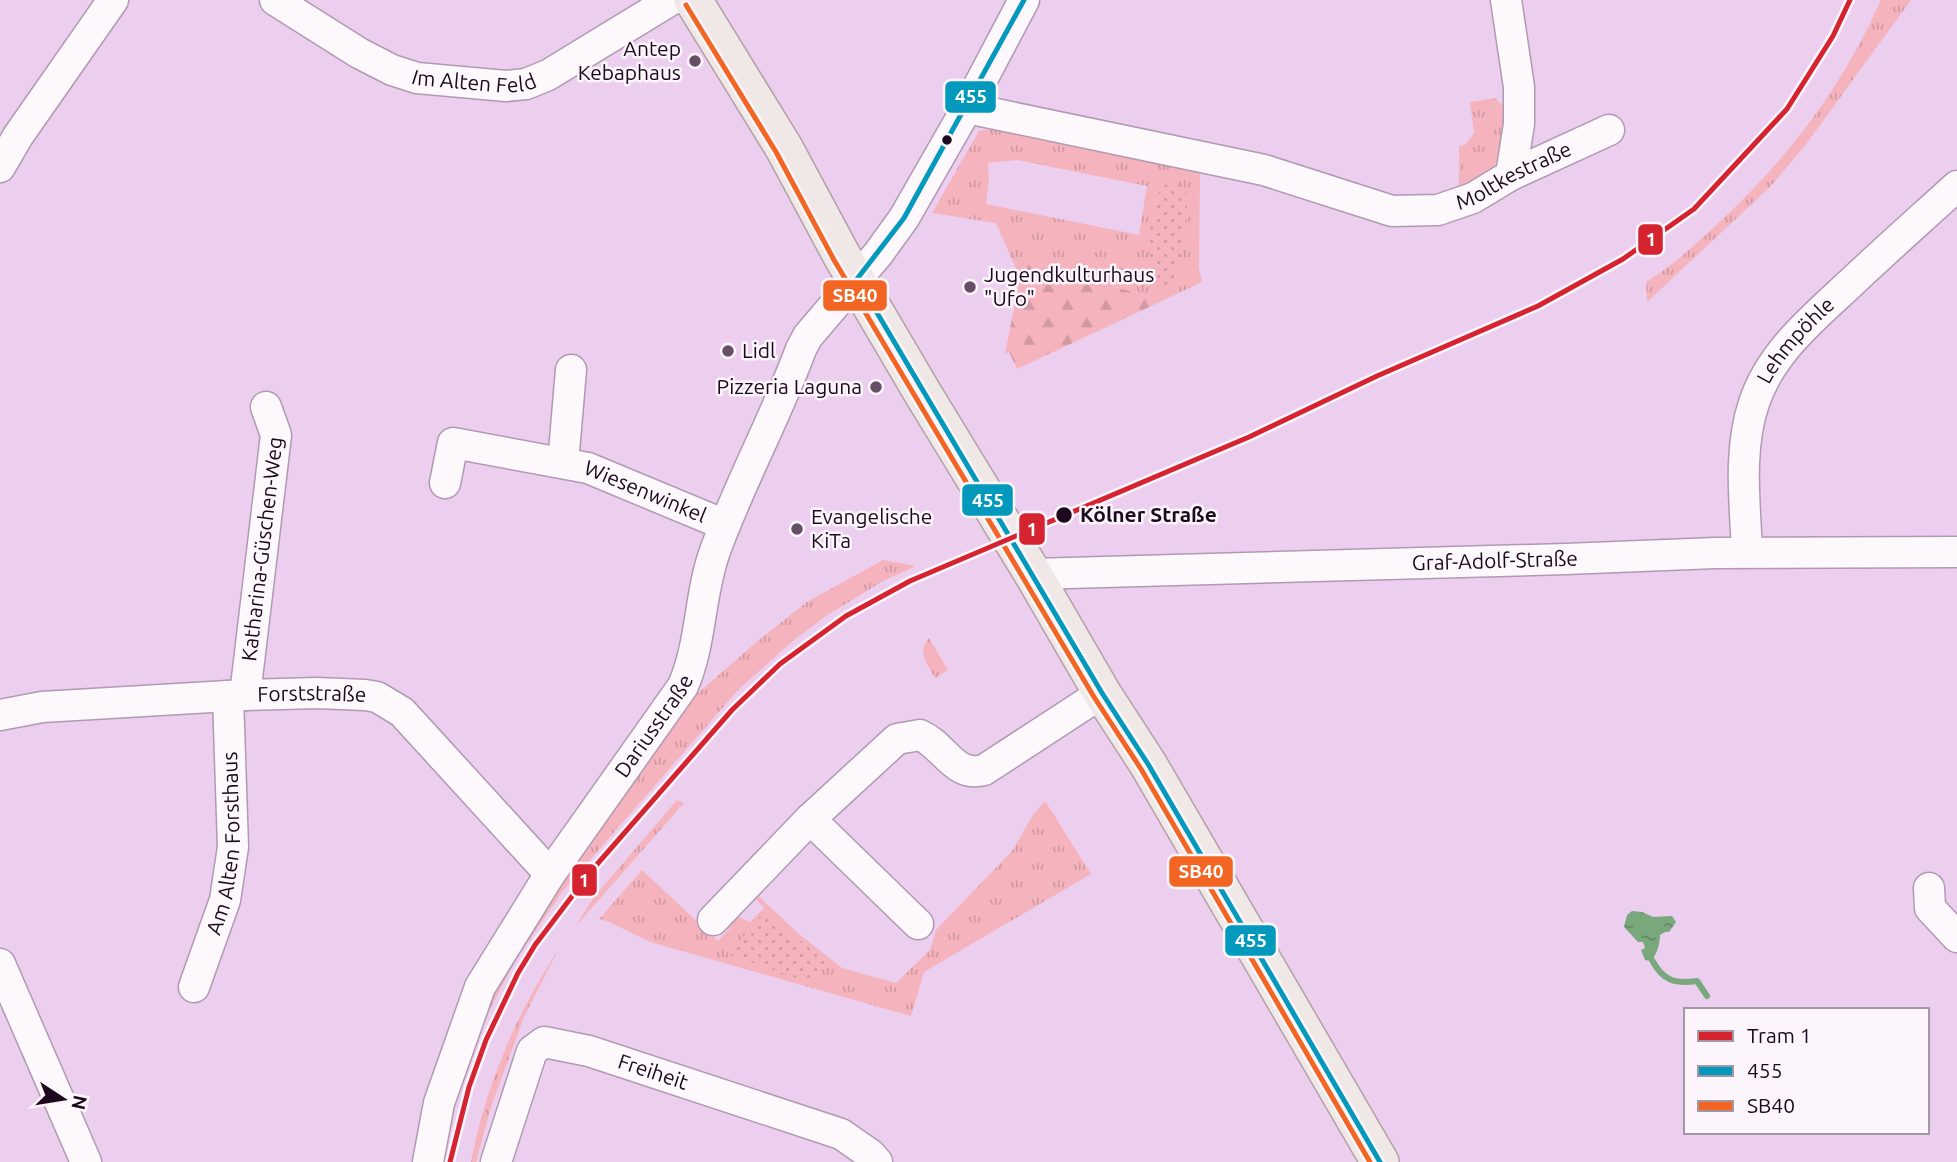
<svg xmlns="http://www.w3.org/2000/svg" width="1957" height="1162" font-family="Ubuntu,sans-serif">
  <defs>
    <pattern id="grass-tufts" width="24" height="20" patternUnits="userSpaceOnUse" patternTransform="scale(1.75)"><rect width="24" height="20" fill="#f4b3bd"/><path d="M3 7l-1-3M5 7V3M7 7l1-3M15 17l-1-3M17 17v-4M19 17l1-3" fill="none" stroke="#d199a2"/></pattern>
    <pattern id="forest-firs" width="22" height="20" patternUnits="userSpaceOnUse" patternTransform="scale(1.75)"><rect width="22" height="20" fill="#f4b3bd"/><path d="M5 1l3.5 6h-7zM16 11l3.5 6h-7z" fill="#d199a2"/></pattern>
    <pattern id="park-dots" width="8" height="8" patternUnits="userSpaceOnUse" patternTransform="scale(1.75)"><rect width="8" height="8" fill="#f4b3bd"/><path d="M2 2h.1M6 6h.1" fill="none" stroke="#d199a2" stroke-width="1.8" stroke-linecap="round"/></pattern>
    <pattern id="water-ripples" width="26" height="14" patternUnits="userSpaceOnUse" patternTransform="scale(1.75)"><rect width="26" height="14" fill="#79a87d"/><path d="M2 4q2-2 4 0t4 0M15 11q2-2 4 0t4 0" fill="none" stroke="#628766"/></pattern>
  </defs>
  <rect width="100%" height="100%" fill="#eccfee"/>
  <path fill="url(#grass-tufts)" fill-rule="evenodd" d="M 1881,0 L 1911,0 L 1804,147 L 1770,187 L 1647,302 L 1646,282 C 1671,267 1691,248 1713,228 C 1784,164 1842,88 1881,0 Z
    M 1495,98 L 1506,109 C 1504,133 1504,161 1484,178 C 1477,184 1467,188 1459,192 L 1459,146 L 1465,145 L 1474,133 L 1470,102 Z
    M 996,128 L 1200,171 L 1199,268 L 1202,282 L 1162,301 L 1010,255 L 996,223 L 932,213 L 979,131 ZM 1017,160 L 1147,186 L 1139,235 L 986,204 L 989,180 L 988,163 ZM 1156,199 L 1187,210 L 1183,242 L 1175,277 L 1152,274 L 1150,234 Z
    M 883,560 L 916,566 L 883,581 L 826,616 L 794,640 L 738,690 L 563,891 L 517,958 L 472,1043 L 496,986 L 554,892 L 682,714 L 689,701 L 760,639 L 807,602 Z
    M 929,638 L 948,670 L 935,678 C 928,665 916,651 929,638 Z
    M 677,800 L 684,803 L 575,927 L 594,897 Z
    M 1045,801 L 1091,874 L 924,972 L 911,1016 L 650,942 L 607,921 L 599,919 L 642,870 L 718,941 L 730,928 L 723,921 L 735,915 L 750,922 L 764,908 L 755,898 L 754,892 L 799,934 L 842,968 L 896,983 L 930,950 L 936,930 L 1012,851 L 1033,815 Z
    M 558,950 L 524,1017 L 491,1107 L 476,1162 L 471,1162 C 486,1084 515,1017 558,950 Z"/>
  <path fill="url(#forest-firs)" d="M 1010,255 L 1162,301 L 1017,369 L 1009,352 L 1005,354 L 1020,277 Z"/>
  <path fill="url(#park-dots)" d="M 1176,183 L 1185,188 C 1190,207 1184,274 1168,285 C 1162,284 1157,282 1153,277 C 1145,263 1150,194 1165,185 C 1168,183 1173,183 1176,183 Z
    M 766,912 L 826,962 L 814,984 L 727,954 Z"/>
  <path fill="url(#water-ripples)" d="M 1632,911 L 1642,912 L 1653,917 L 1672,916 L 1676,922 L 1669,932 L 1665,932 L 1660,935 C 1660,944 1657,954 1651,961 L 1645,960 L 1641,950 L 1645,948 L 1643,942 L 1638,942 L 1624,927 L 1627,915 Z"/>
  <g fill="none" stroke-linecap="round" stroke-linejoin="round">
    <path stroke="#79a87d" stroke-width="6" d="M 1652,960 C 1663,981 1675,984 1697,981 L 1707,996"/>
    <g stroke="#b09ab1" stroke-width="33">
      <g id="minor">
        <path id="s1" d="M 275,0 L 359,53 L 392,70 L 417,78 L 506,86 L 526,84 L 548,75 L 671,0"/>
        <path d="M 1506,0 L 1519,87 L 1519,124 L 1511,175"/>
        <path id="s2" d="M 967,108 L 1264,170 L 1392,211 L 1438,210 L 1473,198 L 1511,175 L 1609,130"/>
        <path d="M 0,167 L 18,136 L 113,0"/>
        <path d="M 563,463 L 571,370"/>
        <path id="s3" d="M 445,483 L 453,443 L 588,468 L 725,525"/>
        <path id="s4" d="M 1747,552 C 1745,503 1738,450 1754,403 C 1771,351 1816,316 1854,280 C 1888,248 1923,217 1957,186"/>
        <path id="s5" d="M 1033,574 L 1566,559 L 1715,553 L 1957,552"/>
        <path id="s6" d="M 245,695 L 276,435 L 266,407"/>
        <path id="s7" d="M 0,715 L 42,707 L 245,695 L 317,693 L 365,695 L 377,697 L 402,712 L 550,874"/>
        <path d="M 1929,888 L 1930,908 L 1957,937"/>
        <path d="M 713,920 L 810,819"/>
        <path d="M 918,924 L 810,819 L 897,739 L 920,735 C 945,746 954,778 984,770 L 1102,693"/>
        <path d="M 0,964 L 86,1162"/>
        <path id="s8" d="M 194,987 L 225,900 L 233,847 L 228,696"/>
        <path id="s9" d="M 428,1162 L 439,1103 L 480,987 L 550,874 L 683,686 C 702,642 699,595 715,551 C 740,482 776,417 801,349 L 808,336 L 878,254 L 904,218 L 967,108 L 1024,0"/>
        <path id="s10" d="M 496,1162 L 532,1051 L 544,1042 L 589,1051 L 841,1134 L 870,1154 L 877,1162"/>
      </g>
    </g>
    <g stroke="#b3a0a6" stroke-width="40">
      <path id="major" d="M 693,0 L 784,148 L 842,256 L 922,392 L 1033,574 L 1102,693 L 1148,764 L 1380,1162"/>
    </g>
    <use href="#minor" stroke="#fcf8fc" stroke-width="30"/>
    <use href="#major" stroke="#efe8e7" stroke-width="37"/>
    <g stroke="#fcf6fc" stroke-width="10">
      <path id="bus-1" d="M 857,279 L 1102,693 L 1148,764 L 1380,1162
        M 857,279 L 904,218 L 1024,0"/>
    </g>
    <g stroke="#fcf6fc" stroke-width="10">
      <path id="bus-2" d="M 686,5 L 776,152 L 834,260 L 1094,697 L 1141,769 L 1370,1162"/>
    </g>
    <use href="#bus-1" stroke="#0399bc" stroke-width="5"/>
    <use href="#bus-2" stroke="#f26522" stroke-width="5"/>
    <g stroke="#fcf6fc" stroke-width="10">
      <path id="tram-1" d="M 450,1162 L 469,1087 L 486,1040 L 518,973 L 535,945 L 592,870 L 732,710 L 780,664 L 846,616 L 910,581 L 1249,437 L 1377,376 L 1538,306 L 1623,259 L 1694,209 L 1787,109 L 1833,36 L 1850,0"/>
    </g>
    <use href="#tram-1" stroke="#d52330" stroke-width="5"/>
  </g>
  <g fill="#654e66" stroke="#fcf6fc" stroke-width="2.5">
    <circle cx="695" cy="61" r="7"/>
    <circle cx="970" cy="287" r="7"/>
    <circle cx="728" cy="351" r="7"/>
    <circle cx="876" cy="387" r="7"/>
    <circle cx="797" cy="529" r="7"/>
  </g>
  <g fill="#1c091d" stroke="#fcf6fc" stroke-width="2.5">
    <circle cx="947" cy="140" r="6"/>
    <circle cx="1064" cy="515" r="9"/>
  </g>
  <g text-anchor="middle" stroke-width="5" stroke-linejoin="round" paint-order="stroke">
    <g font-size="21" fill="#1c091d" stroke="#fcf6fc" text-anchor="start">
      <text x="681" y="56" text-anchor="end">Antep<tspan x="681" dy="24">Kebaphaus</tspan></text>
      <text x="984" y="282">Jugendkulturhaus<tspan x="984" dy="24">"Ufo"</tspan></text>
      <text x="742" y="358">Lidl</text>
      <text x="862" y="394" text-anchor="end">Pizzeria Laguna</text>
      <text x="811" y="524">Evangelische<tspan x="811" dy="24">KiTa</tspan></text>
    </g>
    <g font-size="21" fill="#1c091d" stroke="#fcf6fc">
      <text dy="7" stroke="none"><textPath href="#s1" startOffset="220">Im Alten Feld</textPath></text>
      <text dy="7" stroke="none"><textPath href="#s2" startOffset="567">Moltkestraße</textPath></text>
      <text dy="7" stroke="none"><textPath href="#s4" startOffset="226">Lehmpöhle</textPath></text>
      <text dy="7" stroke="none"><textPath href="#s3" startOffset="240">Wiesenwinkel</textPath></text>
      <text dy="7" stroke="none"><textPath href="#s6" startOffset="147">Katharina-Güschen-Weg</textPath></text>
      <text dy="7" stroke="none"><textPath href="#s5" startOffset="462">Graf-Adolf-Straße</textPath></text>
      <text dy="7" stroke="none"><textPath href="#s7" startOffset="313">Forststraße</textPath></text>
      <text dy="7" stroke="none"><textPath href="#s9" startOffset="497">Dariusstraße</textPath></text>
      <text dy="7" stroke="none"><textPath href="#s8" startOffset="149">Am Alten Forsthaus</textPath></text>
      <text dy="7" stroke="none"><textPath href="#s10" startOffset="245">Freiheit</textPath></text>
    </g>
    <g font-size="21" font-weight="bold" fill="#1c091d" stroke="#fcf6fc" text-anchor="start">
      <text x="1080" y="522">Kölner Straße</text>
    </g>
  </g>
  <g stroke="#fcf6fc" stroke-width="2.5">
    <rect x="944" y="80" width="53" height="34" rx="7" fill="#0399bc"/>
    <rect x="1637" y="223" width="27" height="33" rx="7" fill="#d52330"/>
    <rect x="822" y="279" width="66" height="33" rx="7" fill="#f26522"/>
    <rect x="961" y="483" width="53" height="34" rx="7" fill="#0399bc"/>
    <rect x="1018" y="512" width="28" height="34" rx="7" fill="#d52330"/>
    <rect x="1168" y="855" width="66" height="33" rx="7" fill="#f26522"/>
    <rect x="571" y="863" width="27" height="34" rx="7" fill="#d52330"/>
    <rect x="1224" y="924" width="53" height="33" rx="7" fill="#0399bc"/>
  </g>
  <g font-size="19" text-anchor="middle" font-weight="bold" fill="#fff">
    <text x="971" y="103">455</text>
    <text x="1651" y="246">1</text>
    <text x="855" y="302">SB40</text>
    <text x="988" y="507">455</text>
    <text x="1032" y="536">1</text>
    <text x="1201" y="878">SB40</text>
    <text x="584" y="887">1</text>
    <text x="1251" y="947">455</text>
  </g>
  <rect x="1684" y="1008" width="245" height="126" fill="#fcf6fc" stroke="#a297a3" stroke-width="2"/>
  <rect x="1698" y="1031" width="35" height="10" fill="#d52330" stroke="#a297a3" stroke-width="2"/>
  <text x="1747" y="1043" font-size="21" fill="#1c091d">Tram 1</text>
  <rect x="1698" y="1066" width="35" height="10" fill="#0399bc" stroke="#a297a3" stroke-width="2"/>
  <text x="1747" y="1078" font-size="21" fill="#1c091d">455</text>
  <rect x="1698" y="1101" width="35" height="10" fill="#f26522" stroke="#a297a3" stroke-width="2"/>
  <text x="1747" y="1113" font-size="21" fill="#1c091d">SB40</text>
  <g transform="translate(63 1099) rotate(102)" stroke="#fcf6fc" stroke-width="5" paint-order="stroke">
  <path d="M0-5L12 26L0 18L-12 26Z" fill="#1c091d"/>
  <text y="-10" font-size="19" font-weight="bold" text-anchor="middle" fill="#1c091d">N</text>
  </g>
</svg>
